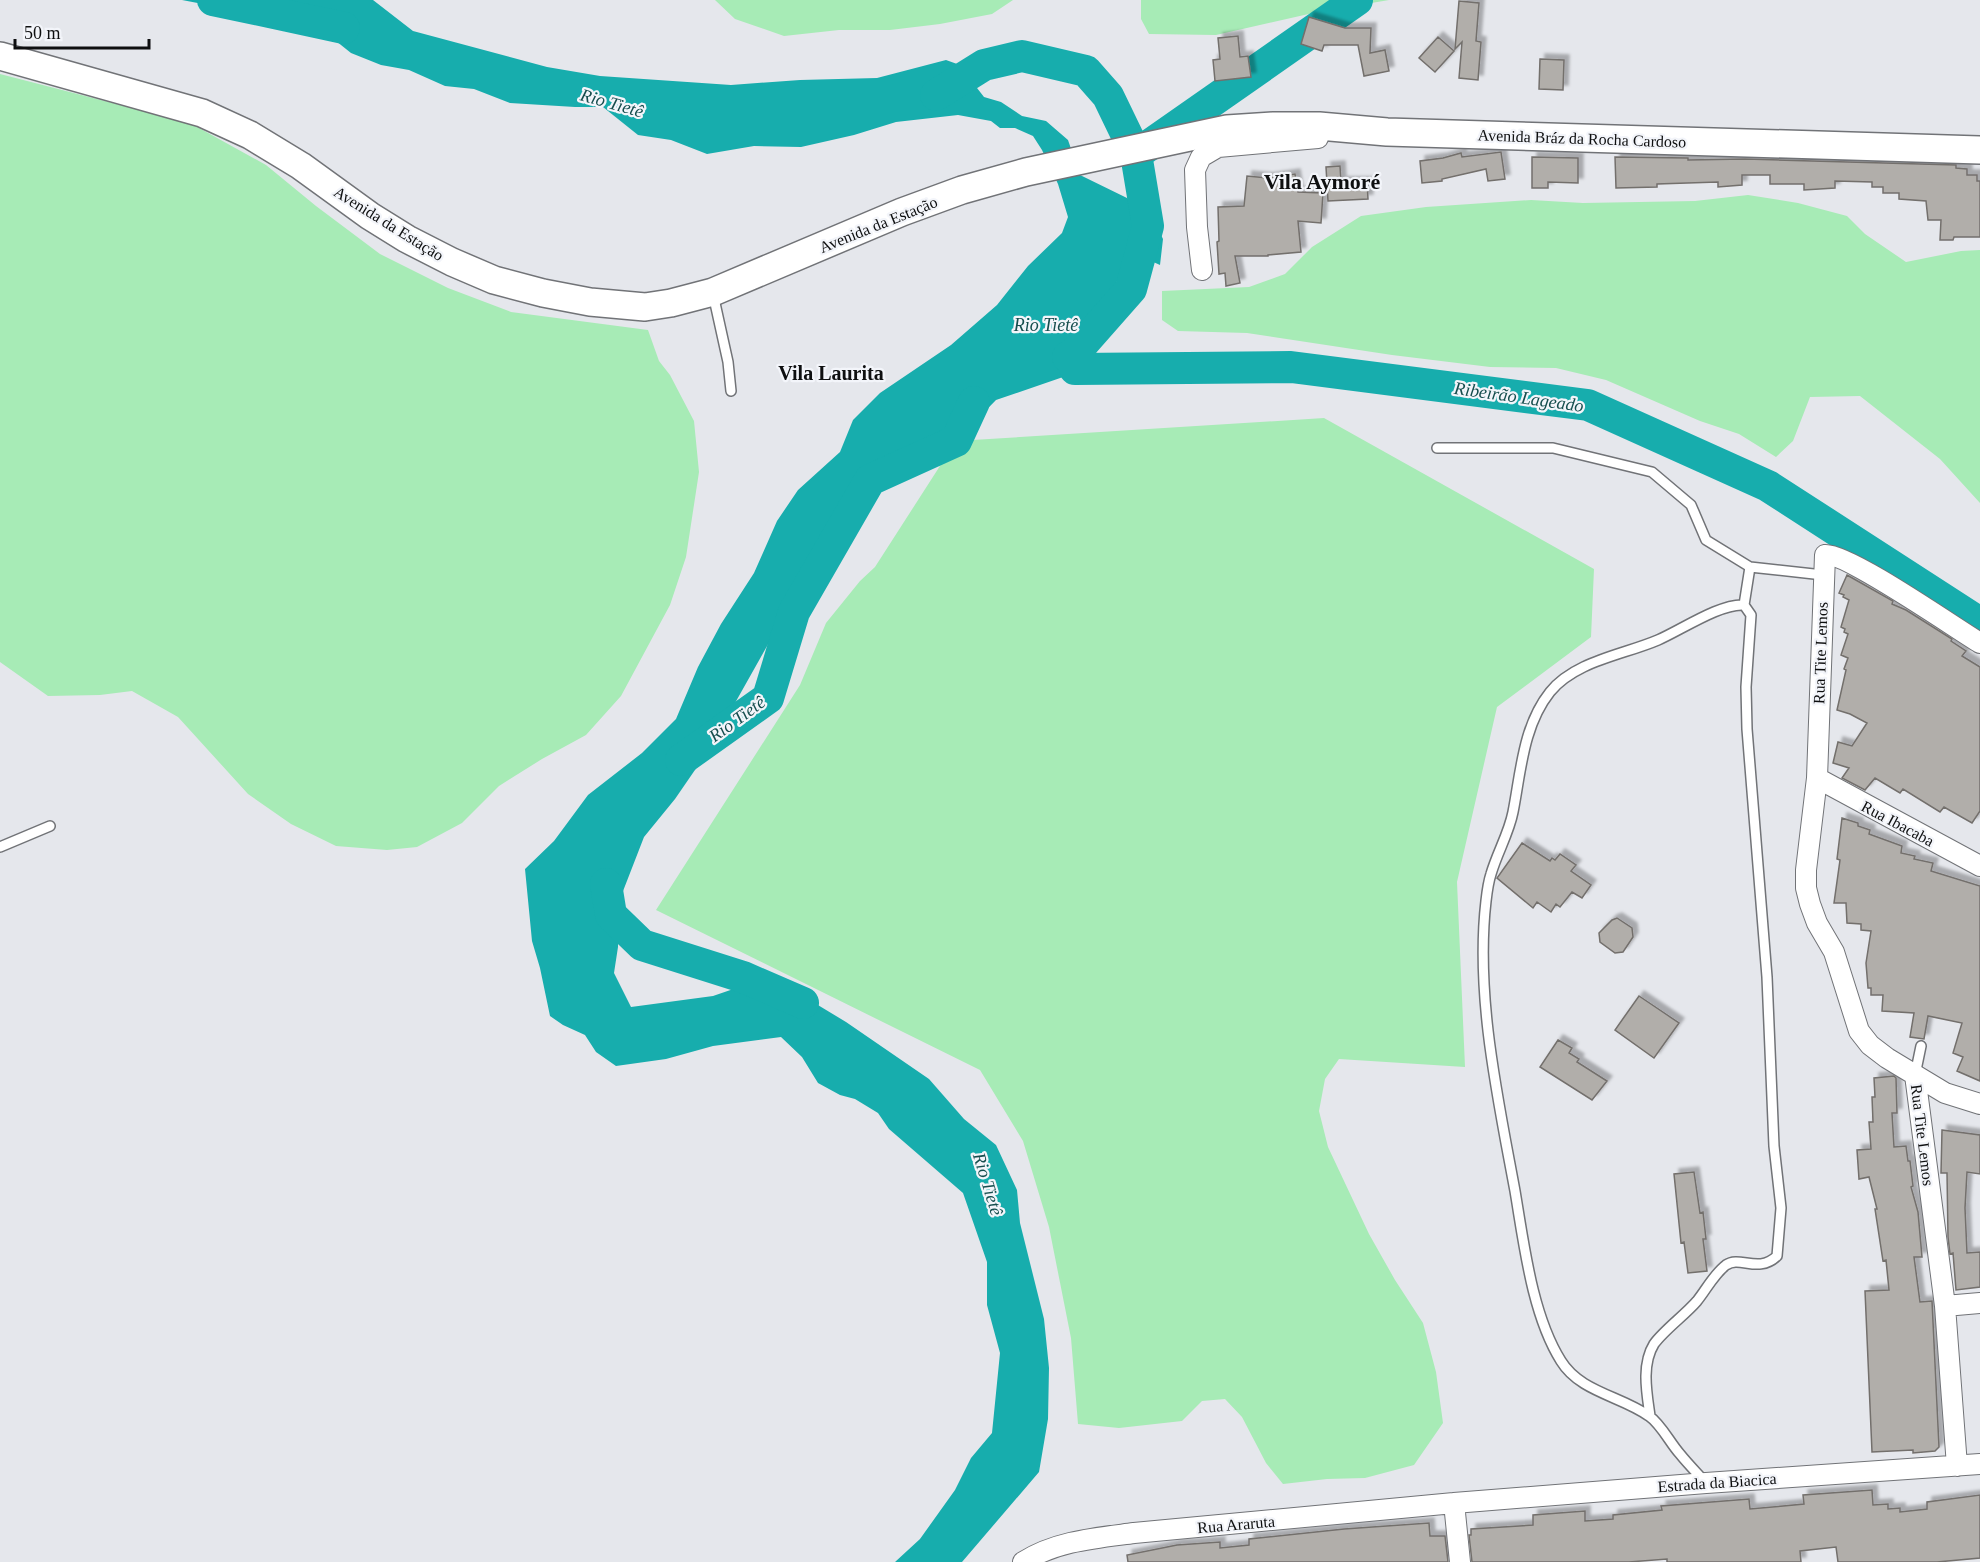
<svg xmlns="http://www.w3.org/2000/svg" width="1980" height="1562" font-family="Georgia,serif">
  <defs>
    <filter id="shadow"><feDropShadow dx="5" dy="-5" stdDeviation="1.5" flood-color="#0004"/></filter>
  </defs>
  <rect width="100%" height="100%" fill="#e5e7ec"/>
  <path fill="#a7ebb6" d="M 715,0 L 1013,0 L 992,14 L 940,24 L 890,30 L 839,30 L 784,36 L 735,19 Z
    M 1141,0 L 1389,0 L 1313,13 L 1216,35 L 1149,34 L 1141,19 Z
    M 0,74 L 190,123 L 266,165 L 316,206 L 380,254 L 448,288 L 511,312 L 648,330 L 659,361 L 670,375 L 694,421 L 699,472 L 686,557 L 670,605 L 621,696 L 586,735 L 542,759 L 499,786 L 462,823 L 417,847 L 387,850 L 336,846 L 291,824 L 248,794 L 178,717 L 132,691 L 100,695 L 48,696 L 0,662 Z
    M 1748,195 L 1798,203 L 1847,216 L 1865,234 L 1906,262 L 1961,251 L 1980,250 L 1980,503 L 1940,459 L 1860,396 L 1810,397 L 1793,441 L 1776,457 L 1739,434 L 1700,421 L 1606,380 L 1556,368 L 1490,367 L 1392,355 L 1247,333 L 1178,331 L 1162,320 L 1162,291 L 1249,287 L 1285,274 L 1312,247 L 1361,216 L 1426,207 L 1531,200 L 1583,203 L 1695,201 Z
    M 1324,418 L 1594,569 L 1591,637 L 1497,707 L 1457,882 L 1465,1067 L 1339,1059 L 1325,1079 L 1319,1111 L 1328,1147 L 1369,1234 L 1395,1280 L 1423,1323 L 1436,1372 L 1443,1423 L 1414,1465 L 1365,1478 L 1327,1479 L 1283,1484 L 1266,1463 L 1242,1417 L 1225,1399 L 1202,1401 L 1182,1421 L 1119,1428 L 1078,1424 L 1071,1338 L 1049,1227 L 1023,1141 L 980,1070 L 656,910 L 800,685 L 826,623 L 860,581 L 875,567 L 956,441 Z"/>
  <path fill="#17adad" d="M 182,0 L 373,0 L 413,31 L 547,67 L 600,76 L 731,85 L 800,80 L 877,78 L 946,60 L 971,69 L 977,88 L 984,97 L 1001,102 L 1022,116 L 1046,121 L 1068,140 L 1080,175 L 1127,198 L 1150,213 L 1163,239 L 1160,265 L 1140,256 L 1124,271 L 1102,304 L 1092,356 L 1066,376 L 996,400 L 956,441 L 903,456 L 847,504 L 708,751 L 675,799 L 644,837 L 618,904 L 618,947 L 614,973 L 631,1007 L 713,996 L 748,984 L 793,990 L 846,1022 L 929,1079 L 964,1119 L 996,1145 L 1017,1190 L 1020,1223 L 1044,1319 L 1049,1368 L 1048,1419 L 1039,1472 L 962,1562 L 895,1562 L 920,1539 L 955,1490 L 971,1458 L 992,1433 L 1000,1353 L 987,1305 L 987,1262 L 963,1193 L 889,1129 L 878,1113 L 855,1099 L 840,1095 L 818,1083 L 802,1057 L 781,1037 L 713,1046 L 666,1059 L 616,1066 L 596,1052 L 585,1035 L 563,1025 L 550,1016 L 540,968 L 532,941 L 525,869 L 554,841 L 588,795 L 642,753 L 676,719 L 698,667 L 721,624 L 754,573 L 777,521 L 798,490 L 840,452 L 853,420 L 880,393 L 951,345 L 997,305 L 1028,266 L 1062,233 L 1068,217 L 1058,184 L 1042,150 L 1033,136 L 1015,128 L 1000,128 L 991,121 L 958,115 L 896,122 L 854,135 L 801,147 L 754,146 L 707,154 L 671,140 L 638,135 L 603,107 L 575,107 L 510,103 L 474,89 L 445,86 L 409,70 L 381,65 L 351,53 L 316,25 L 299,17 L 274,20 L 234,18 L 208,5 Z"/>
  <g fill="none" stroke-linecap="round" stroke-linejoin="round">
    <path stroke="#17adad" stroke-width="32" d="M 213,0 L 344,28
      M 936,95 L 984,65 L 1022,56 L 1086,71 L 1108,96 L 1136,154 L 1148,226 L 1131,289 L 1072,356 L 1068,357
      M 1141,151 L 1357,0
      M 1075,369 L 1291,367 L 1588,405 L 1768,486 L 1980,623
      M 681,760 L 768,698 L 794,612 L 870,480 L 956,441 L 974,402
      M 606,884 L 611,915 L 642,945 L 743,977 L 803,1003"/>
  </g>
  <path fill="#b1aeaa" stroke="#736f6c" stroke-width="1.5" filter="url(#shadow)" d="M 1459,1 L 1479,3 L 1476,41 L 1481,42 L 1478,80 L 1459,78 L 1462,42 L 1455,49 Z
    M 1309,17 L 1345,28 L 1371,28 L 1370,53 L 1385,50 L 1389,71 L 1364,76 L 1358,45 L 1324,45 L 1322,51 L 1301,44 Z
    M 1238,36 L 1240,57 L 1248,56 L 1251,77 L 1215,81 L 1213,60 L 1220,59 L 1218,38 Z
    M 1438,37 L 1454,51 L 1435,72 L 1419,58 Z
    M 1540,59 L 1564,60 L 1563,90 L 1539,89 Z
    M 1501,152 L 1505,179 L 1488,181 L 1486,169 L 1442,179 L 1442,181 L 1422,183 L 1420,161 L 1443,158 L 1461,153 L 1462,157 Z
    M 1532,157 L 1578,158 L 1578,183 L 1548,182 L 1548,188 L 1532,188 Z
    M 1615,157 L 1688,158 L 1688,160 L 1745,159 L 1956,165 L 1956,168 L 1967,169 L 1967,175 L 1977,175 L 1977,181 L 1980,181 L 1980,237 L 1954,237 L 1953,240 L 1940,240 L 1941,220 L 1928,220 L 1926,201 L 1899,199 L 1899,193 L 1883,193 L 1883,187 L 1872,187 L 1872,182 L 1835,181 L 1835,188 L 1804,190 L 1804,184 L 1770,184 L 1770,175 L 1742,175 L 1742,185 L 1718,187 L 1718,182 L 1657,184 L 1657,187 L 1616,188 Z
    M 1340,166 L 1341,182 L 1367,182 L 1368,199 L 1328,201 L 1326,167 Z
    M 1295,174 L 1298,192 L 1323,193 L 1321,223 L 1298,221 L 1301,252 L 1268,255 L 1268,256 L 1235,256 L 1240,283 L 1226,286 L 1225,273 L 1219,274 L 1217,242 L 1219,241 L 1218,207 L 1244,206 L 1247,176 L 1268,178 Z
    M 1847,575 L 1893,601 L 1892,604 L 1906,610 L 1952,639 L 1951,641 L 1966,651 L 1962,656 L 1980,667 L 1980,811 L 1972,823 L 1944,807 L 1940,812 L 1903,789 L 1900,793 L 1875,778 L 1865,790 L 1842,778 L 1849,768 L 1833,763 L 1838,742 L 1852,746 L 1867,723 L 1850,714 L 1837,710 L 1846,670 L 1844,669 L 1848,658 L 1841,655 L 1848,634 L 1844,632 L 1845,629 L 1841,627 L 1849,600 L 1843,597 L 1844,595 L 1839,593 Z
    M 1842,818 L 1858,823 L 1858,826 L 1870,830 L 1869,834 L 1902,846 L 1901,853 L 1915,856 L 1914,859 L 1933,863 L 1931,871 L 1980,886 L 1980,1081 L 1957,1071 L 1963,1057 L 1953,1053 L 1962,1023 L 1928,1016 L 1924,1039 L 1910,1037 L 1914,1013 L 1882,1011 L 1883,995 L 1871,995 L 1871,988 L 1868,988 L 1866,963 L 1871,931 L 1861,930 L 1861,924 L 1847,923 L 1846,903 L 1834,903 L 1840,860 L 1837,859 Z
    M 1522,843 L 1550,861 L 1552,858 L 1555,860 L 1560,854 L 1576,865 L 1571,871 L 1591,885 L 1582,898 L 1572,892 L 1560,907 L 1556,904 L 1551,912 L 1537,902 L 1533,908 L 1497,878 Z
    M 1617,918 L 1632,928 L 1633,937 L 1623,952 L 1615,953 L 1600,942 L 1599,933 L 1612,920 Z
    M 1639,996 L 1679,1023 L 1654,1058 L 1615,1030 Z
    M 1558,1040 L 1572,1048 L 1569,1053 L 1579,1059 L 1577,1062 L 1607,1081 L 1592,1100 L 1540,1067 Z
    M 1894,1076 L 1896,1078 L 1897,1113 L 1892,1113 L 1894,1147 L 1906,1146 L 1908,1161 L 1910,1161 L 1913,1186 L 1911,1187 L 1918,1212 L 1922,1257 L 1914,1257 L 1920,1302 L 1932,1301 L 1939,1447 L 1935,1451 L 1913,1453 L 1913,1450 L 1872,1452 L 1865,1291 L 1889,1290 L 1886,1260 L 1883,1261 L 1875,1209 L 1877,1209 L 1869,1177 L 1859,1179 L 1857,1150 L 1871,1149 L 1869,1122 L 1873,1122 L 1872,1097 L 1875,1097 L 1874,1078 Z
    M 1942,1130 L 1980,1135 L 1980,1174 L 1967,1172 L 1965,1208 L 1967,1253 L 1980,1252 L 1980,1287 L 1956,1290 L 1953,1253 L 1950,1254 L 1948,1237 L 1947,1173 L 1941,1173 Z
    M 1694,1172 L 1700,1213 L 1703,1212 L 1706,1239 L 1703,1239 L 1707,1271 L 1688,1273 L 1684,1242 L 1681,1243 L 1674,1174 Z
    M 1872,1490 L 1873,1505 L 1888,1504 L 1888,1509 L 1900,1508 L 1900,1512 L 1927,1509 L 1927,1502 L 1980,1495 L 1980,1558 L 1937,1562 L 1838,1562 L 1836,1547 L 1800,1551 L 1801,1562 L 1667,1562 L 1667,1559 L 1629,1562 L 1472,1562 L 1469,1535 L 1471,1535 L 1471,1529 L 1533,1525 L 1533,1515 L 1585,1511 L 1585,1521 L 1613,1519 L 1613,1515 L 1662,1510 L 1661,1506 L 1749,1499 L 1750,1509 L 1804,1504 L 1803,1495 Z
    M 1429,1523 L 1430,1536 L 1445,1536 L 1448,1562 L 1128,1562 L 1127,1555 L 1177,1545 L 1220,1542 L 1220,1548 L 1249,1545 L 1249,1539 L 1344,1529 Z"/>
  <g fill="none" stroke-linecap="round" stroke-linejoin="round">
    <g stroke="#717377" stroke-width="12">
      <path id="lane" d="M 713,294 L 728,362 L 731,391
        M 1437,448 L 1553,448 L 1652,472 L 1691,505 L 1706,540 L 1750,567 L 1823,575
        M 1744,605 L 1750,567
        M 0,847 L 50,826
        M 1915,1075 L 1921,1046
        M 1650,1416 C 1647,1394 1641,1365 1654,1344 C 1664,1330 1685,1315 1697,1301 C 1706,1290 1714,1274 1726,1265 C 1740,1255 1758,1274 1777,1256 L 1781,1208 L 1774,1146 L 1767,977 L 1747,729 L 1746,687 L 1751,615 L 1744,605 C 1721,603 1681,630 1658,640 C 1623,655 1575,661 1550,692 C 1523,726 1521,771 1513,812 C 1509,833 1497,853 1491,874 C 1488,883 1487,892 1486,901 C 1475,995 1498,1099 1515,1191 C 1524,1244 1532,1315 1561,1361 C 1580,1392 1621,1396 1649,1416 C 1661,1424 1670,1443 1680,1454 C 1688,1464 1697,1473 1706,1483"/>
    </g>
    <g stroke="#717377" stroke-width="22">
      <path id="street" d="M 1202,270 L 1197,227 L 1195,170 L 1201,157 L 1218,147 L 1318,138
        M 1980,643 C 1955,628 1846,552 1825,555 L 1817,778 L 1806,870 L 1806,888 L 1810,904 L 1817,923 L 1834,952 L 1859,1031 L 1870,1045 L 1887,1058 L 1945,1093 L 1980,1104
        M 1817,778 L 1980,866
        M 1915,1075 L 1945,1306 L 1957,1466
        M 1945,1306 L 1980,1303
        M 1454,1503 L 1460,1562
        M 1023,1562 C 1056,1541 1096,1538 1134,1533 L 1454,1503 L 1706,1483 L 1980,1464"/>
    </g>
    <g stroke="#717377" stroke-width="30">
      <path id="secondary" d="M 0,56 L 202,113 L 250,135 L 301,166 L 370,216 L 407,239 L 452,262 L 494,280 L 543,293 L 590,302 L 645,307 L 671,303 L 713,292 L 902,212 L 962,190 L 1026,172 L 1227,129 L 1273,126 L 1319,126 L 1387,132 L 1980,150"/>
    </g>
    <use href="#lane" stroke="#fff" stroke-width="9"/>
    <use href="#street" stroke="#fff" stroke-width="20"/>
    <use href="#secondary" stroke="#fff" stroke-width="27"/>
  </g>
  <g text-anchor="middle" stroke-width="4.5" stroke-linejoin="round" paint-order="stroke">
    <g font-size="16" fill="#0e0f10" stroke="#f3f5fa">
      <text transform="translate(1582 138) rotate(2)" y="6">Avenida Bráz da Rocha Cardoso</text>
      <text transform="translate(389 223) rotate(32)" y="6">Avenida da Estação</text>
      <text transform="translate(878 224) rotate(-22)" y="6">Avenida da Estação</text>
      <text transform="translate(1820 653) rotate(-88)" y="6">Rua Tite Lemos</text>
      <text transform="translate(1898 823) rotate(28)" y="6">Rua Ibacaba</text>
      <text transform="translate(1923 1135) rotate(83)" y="6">Rua Tite Lemos</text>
      <text transform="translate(1717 1482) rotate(-4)" y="6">Estrada da Biacica</text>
      <text transform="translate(1236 1524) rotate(-5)" y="6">Rua Araruta</text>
    </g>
    <g font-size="18" font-style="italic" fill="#164e4e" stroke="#f3f5fa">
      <text transform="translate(612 103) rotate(16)" y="6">Rio Tietê</text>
      <text x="1046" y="331">Rio Tietê</text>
      <text transform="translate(1519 397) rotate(8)" y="6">Ribeirão Lageado</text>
      <text transform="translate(737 719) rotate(-36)" y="6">Rio Tietê</text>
      <text transform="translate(988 1184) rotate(73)" y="6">Rio Tietê</text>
    </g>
    <g font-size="20" font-weight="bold" fill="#0e0f10" stroke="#f3f5fa">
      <text x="831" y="380">Vila Laurita</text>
    </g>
    <g font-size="22" font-weight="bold" fill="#0e0f10" stroke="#f3f5fa">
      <text x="1322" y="189">Vila Aymoré</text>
    </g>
  </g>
  <path d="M15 39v9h134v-9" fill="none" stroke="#0e0f10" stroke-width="3"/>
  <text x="24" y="39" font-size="18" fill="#0e0f10" stroke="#f3f5fa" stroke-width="4.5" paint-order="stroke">50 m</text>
</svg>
